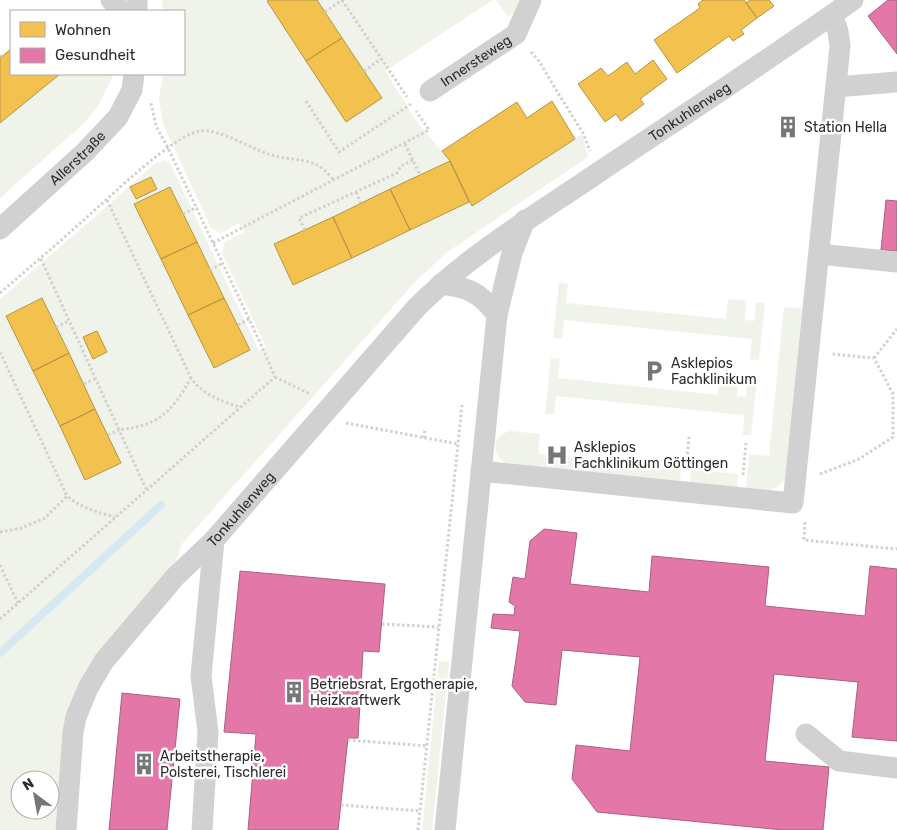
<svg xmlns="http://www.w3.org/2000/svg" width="897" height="830" font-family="Rubik,sans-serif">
  <rect width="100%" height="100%" fill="#fff"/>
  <path fill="#f0f3ea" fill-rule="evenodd" d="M 162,0 L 493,0 L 385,71 L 417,122 L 450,161 L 472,206 L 582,134 L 588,157 L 446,253 L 414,283 L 182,544 L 173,570 L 63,744 L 55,830 L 0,830 L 0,299 L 113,201 L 153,165 L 165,160 L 170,163 L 259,351 L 266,347 L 222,253 L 225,242 L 244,232 L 239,223 L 221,233 L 211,228 L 163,124 L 159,99 L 163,74 L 184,74 L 184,11 L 163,11 ZM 20,780 L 50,780 L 50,810 L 20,810 Z
    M 496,0 L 519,0 L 514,12 L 508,17 Z
    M 60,74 L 114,74 L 97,108 L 82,125 L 0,198 L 0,123 Z
    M 559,282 L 568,284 L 566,303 L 726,319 L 728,299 L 746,301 L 745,320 L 754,321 L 756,302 L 765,303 L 759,360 L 750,359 L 752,339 L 564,320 L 562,339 L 553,338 Z
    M 784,307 L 802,309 L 785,479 C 775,494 761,489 746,488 L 749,454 L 769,456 Z
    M 551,358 L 560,359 L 558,378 L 718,395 L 720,375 L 739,377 L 737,396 L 746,397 L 748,378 L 757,379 L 751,435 L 743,435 L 744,415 L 556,396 L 554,414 L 545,414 Z
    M 511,431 L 540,434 L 538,454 L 681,468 L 680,481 L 507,464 C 491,455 490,435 511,431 Z
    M 691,470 L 738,474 L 737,487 L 690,482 Z
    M 439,661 L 449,662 L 432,830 L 422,830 Z"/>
  <path fill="#f2c14e" stroke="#b79444" d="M 269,0 L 317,0 L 342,38 L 306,61 L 267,1 Z
    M 703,0 L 744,0 L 757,18 L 741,30 L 744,34 L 733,41 L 729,36 L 677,73 L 654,40 L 700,8 L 698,4 Z
    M 750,0 L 769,0 L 774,6 L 757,18 L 746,3 Z
    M 342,38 L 382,98 L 346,122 L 306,61 Z
    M 11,49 L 11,74 L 60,74 L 0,123 L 0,58 Z
    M 653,60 L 667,79 L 640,99 L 644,104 L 621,121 L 616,114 L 605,122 L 578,84 L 601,68 L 608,76 L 627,62 L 635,74 Z
    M 552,101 L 575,139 L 472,206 L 450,161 L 442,151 L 517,102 L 527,118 Z
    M 450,161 L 469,202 L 410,230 L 390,189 Z
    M 151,177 L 157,189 L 136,199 L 130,187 Z
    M 170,187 L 197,242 L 161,259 L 134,204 Z
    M 390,189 L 410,230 L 352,258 L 333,217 Z
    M 333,217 L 352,258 L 293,285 L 274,244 Z
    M 197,242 L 224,298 L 188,315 L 161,259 Z
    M 42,298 L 69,353 L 33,371 L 6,316 Z
    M 224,298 L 250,350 L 214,368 L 188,315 Z
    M 97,331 L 107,352 L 93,359 L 83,337 Z
    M 69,353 L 95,409 L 60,426 L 33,371 Z
    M 95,409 L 121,463 L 85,480 L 60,426 Z"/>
  <path fill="#e377a8" stroke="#ac6083" d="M 888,0 L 897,0 L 897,54 L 868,16 Z
    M 785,121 L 792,122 L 790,134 L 783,132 Z
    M 886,200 L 897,201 L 897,251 L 881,250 Z
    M 544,529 L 577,533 L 570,584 L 649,592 L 652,556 L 769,567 L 765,606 L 865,616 L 870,566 L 897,569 L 897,741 L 852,737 L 858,682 L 774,674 L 765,761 L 829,767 L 823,830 L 783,830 L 597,812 L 572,779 L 576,745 L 630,751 L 640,657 L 562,650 L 556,705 L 525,702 L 512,686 L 520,631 L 491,628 L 493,614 L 514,615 L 515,606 L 509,602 L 513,577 L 525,579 L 530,541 Z
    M 240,571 L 385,584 L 379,652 L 363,651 L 358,738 L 348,738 L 338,830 L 248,830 L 256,734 L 224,732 Z
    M 122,693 L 180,699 L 167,830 L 109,830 Z"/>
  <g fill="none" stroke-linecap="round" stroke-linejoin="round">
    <path stroke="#d6e8f1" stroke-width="8" d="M 0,653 L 161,505"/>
    <path stroke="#d1d1d1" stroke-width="3" stroke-dasharray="2.5 2.5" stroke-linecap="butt" d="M 342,0 L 407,97
      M 325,12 L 342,0
      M 531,52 L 539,61 L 558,93 L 583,133 L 590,151
      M 0,55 L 1,57
      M 364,71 L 381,59
      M 306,101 L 339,152 L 411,104
      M 405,144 L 420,175
      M 356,192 L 361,203
      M 107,200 L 191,378
      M 183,214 L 197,207
      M 305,230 L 299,218 L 397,173 L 401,166 L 413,160
      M 213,243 L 429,130 L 416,111
      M 41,259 L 119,430 C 159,425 171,413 191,378 C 203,395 221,401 240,407
      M 210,270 L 223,263
      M 0,293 C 29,268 58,243 86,218 C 109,198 173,135 200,131 C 218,128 252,149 271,155 C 286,160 305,158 319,166 C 324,169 329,175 333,179
      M 238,325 L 249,319
      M 56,327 L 69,321
      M 0,352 L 67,496
      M 874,358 L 897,329
      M 275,377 L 310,394
      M 84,384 L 95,379
      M 346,423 L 458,444
      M 108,435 L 119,430 L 146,489
      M 424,438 L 425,428
      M 686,469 L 689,437
      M 820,474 L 859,459 L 893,437 L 893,394 L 874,358 L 832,354
      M 743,475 L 746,443
      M 805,522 L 804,540 L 897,549
      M 0,532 L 22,528 L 45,518 L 67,496 C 81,508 97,512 115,517
      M 0,565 L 18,603
      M 0,619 L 275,377 L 259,340 L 168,148 L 156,126 L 151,103
      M 382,624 L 438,627
      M 348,740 L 427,746
      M 341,805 L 420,811
      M 418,830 L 462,405"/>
    <g stroke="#d1d1d1" stroke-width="21">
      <path d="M 111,0 L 121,11"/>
      <path d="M 137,11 L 137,0"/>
      <path d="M 836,87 L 897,82"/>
      <path id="s1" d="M 430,91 L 516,34 L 531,0"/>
      <path id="s2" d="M 0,229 L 85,152 L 118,117 L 132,90 L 134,74"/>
      <path d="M 819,254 L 897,262"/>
      <path d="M 441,284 C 468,287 481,293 497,315"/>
      <path d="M 481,471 L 793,503 L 840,46 L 838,31 L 832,15"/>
      <path d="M 806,734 L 839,761 L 897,768"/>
      <path id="s3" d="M 66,830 L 73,732 L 76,717 L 88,688 L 104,661 L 175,577 L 214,540 L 417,307 C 471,253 536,215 599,172 C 684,115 770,59 853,0"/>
      <path d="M 202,830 L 208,732 L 201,676 L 214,540"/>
      <path d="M 445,830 L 497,315 L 512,253 L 525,220"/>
    </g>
  </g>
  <defs>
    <g id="building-bare" transform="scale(1.725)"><path d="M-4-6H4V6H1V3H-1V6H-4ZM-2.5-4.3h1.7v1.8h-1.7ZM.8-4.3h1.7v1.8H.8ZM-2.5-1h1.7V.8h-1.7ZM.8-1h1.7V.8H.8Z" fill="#767676" stroke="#fff" stroke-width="2.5" paint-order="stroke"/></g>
    <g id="parking-bare" transform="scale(1.725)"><path d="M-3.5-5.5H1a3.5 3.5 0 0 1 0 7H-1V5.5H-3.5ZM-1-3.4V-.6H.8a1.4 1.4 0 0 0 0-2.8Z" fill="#767676" stroke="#fff" stroke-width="2.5" paint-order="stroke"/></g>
    <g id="hospital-bare" transform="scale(1.725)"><path d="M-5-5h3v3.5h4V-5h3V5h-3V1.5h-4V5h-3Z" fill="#767676" stroke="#fff" stroke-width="2.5" paint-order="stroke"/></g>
  </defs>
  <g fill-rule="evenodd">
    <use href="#building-bare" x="788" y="127"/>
    <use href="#parking-bare" x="654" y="371"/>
    <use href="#hospital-bare" x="557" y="455"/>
    <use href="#building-bare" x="294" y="692"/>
    <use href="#building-bare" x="144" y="764"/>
  </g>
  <g text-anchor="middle" stroke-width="5" stroke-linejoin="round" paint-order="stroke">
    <g font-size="14" fill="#2c2c2c" stroke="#fff">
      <text dy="5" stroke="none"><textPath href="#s1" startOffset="55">Innersteweg</textPath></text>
      <text dy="5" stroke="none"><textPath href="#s3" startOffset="985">Tonkuhlenweg</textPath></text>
      <text dy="5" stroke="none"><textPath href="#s2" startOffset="105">Allerstraße</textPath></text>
      <text dy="5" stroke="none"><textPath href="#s3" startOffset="381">Tonkuhlenweg</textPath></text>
    </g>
    <g font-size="14" fill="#2c2c2c" stroke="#fff" text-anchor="start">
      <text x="804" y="132">Station Hella</text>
      <text x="671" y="368">Asklepios<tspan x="671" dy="16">Fachklinikum</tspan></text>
      <text x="574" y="452">Asklepios<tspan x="574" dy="16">Fachklinikum Göttingen</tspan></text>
      <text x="310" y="689">Betriebsrat, Ergotherapie,<tspan x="310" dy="16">Heizkraftwerk</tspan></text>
      <text x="160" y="761">Arbeitstherapie,<tspan x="160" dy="16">Polsterei, Tischlerei</tspan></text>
    </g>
  </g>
  <rect x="10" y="10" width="175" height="65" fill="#ffffff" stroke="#ababab"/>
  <rect x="20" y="22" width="25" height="15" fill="#f2c14e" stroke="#ababab"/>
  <text x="55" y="35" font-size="15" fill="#2c2c2c">Wohnen</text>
  <rect x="20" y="48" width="25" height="15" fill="#e377a8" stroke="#ababab"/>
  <text x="55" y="60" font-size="15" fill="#2c2c2c">Gesundheit</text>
  <g transform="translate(35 795) rotate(328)"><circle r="24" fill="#ffffff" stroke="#ababab"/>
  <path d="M0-4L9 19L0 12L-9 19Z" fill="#767676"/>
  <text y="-8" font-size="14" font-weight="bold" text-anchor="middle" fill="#2c2c2c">N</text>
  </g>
</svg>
